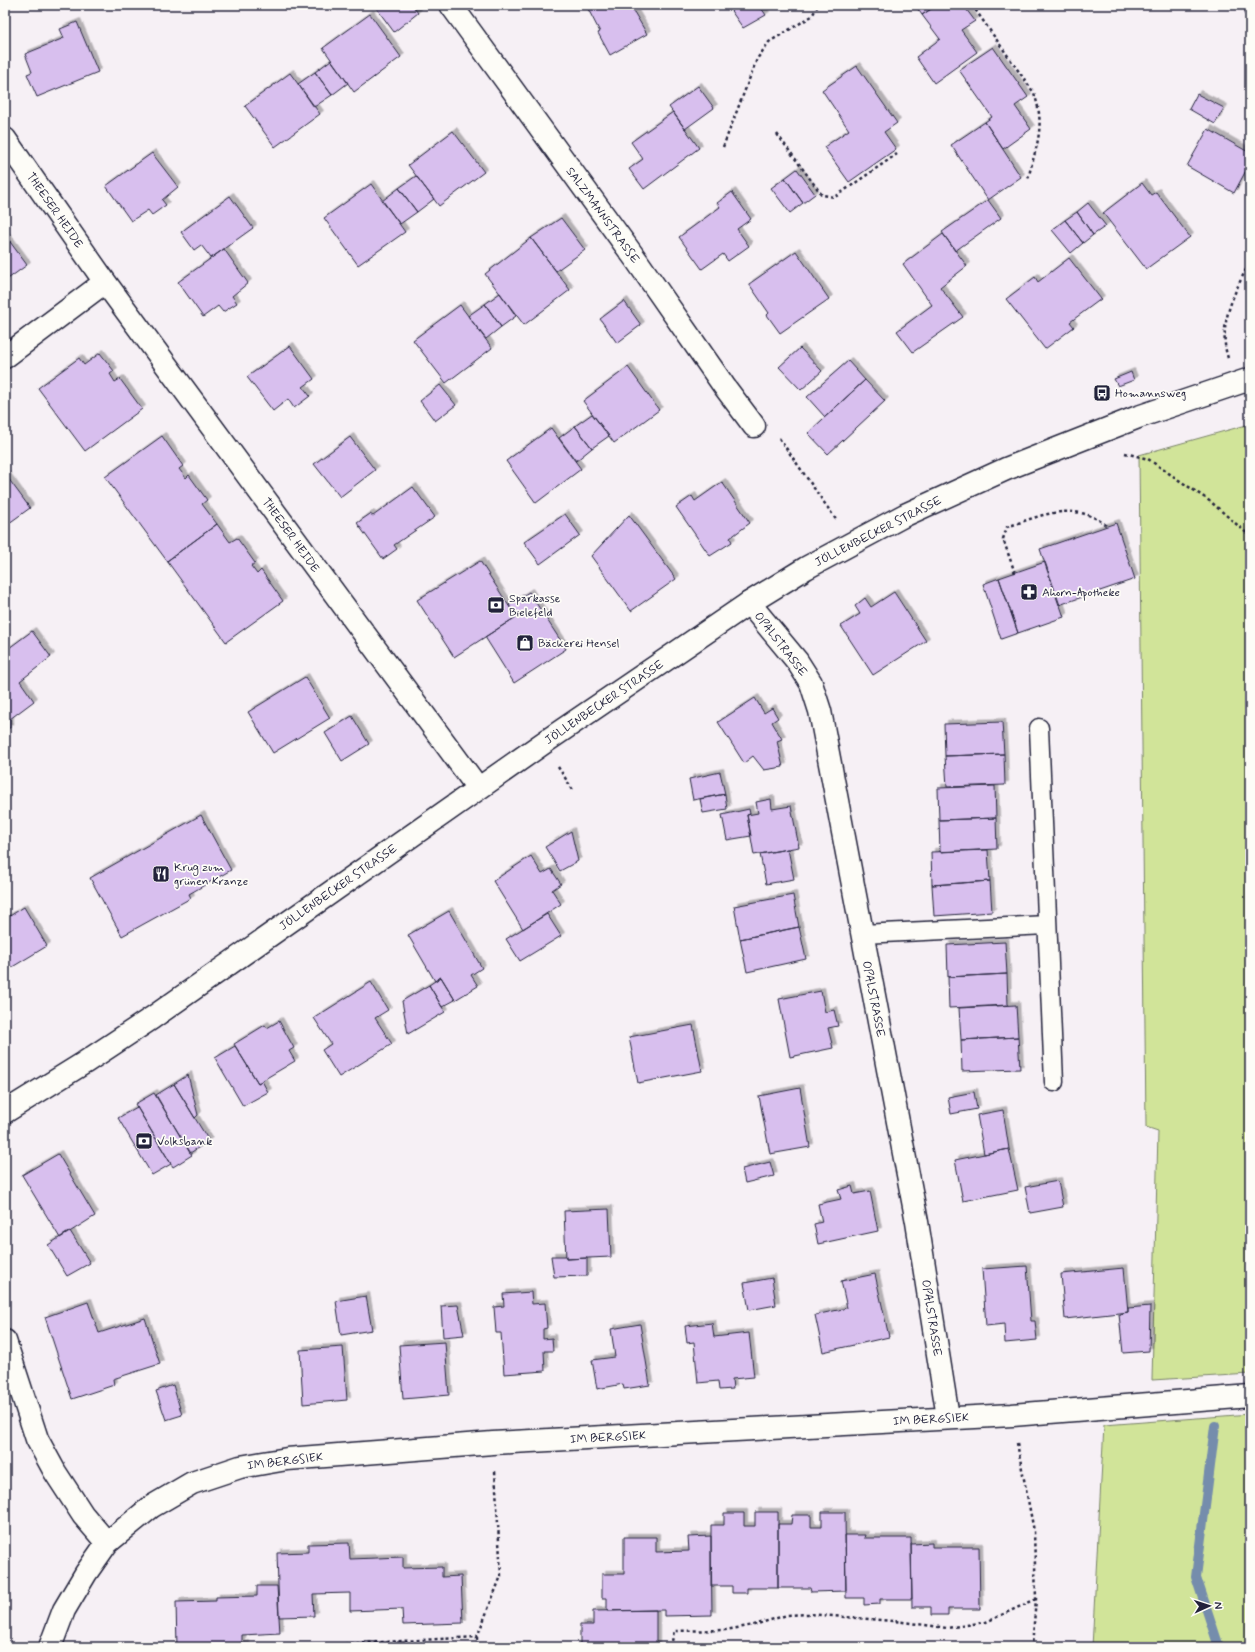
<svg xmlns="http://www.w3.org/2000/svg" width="1255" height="1652" font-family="Mynerve,sans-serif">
  <defs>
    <filter id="shadow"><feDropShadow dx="3.5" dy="-3.5" stdDeviation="0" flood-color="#0004"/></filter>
  </defs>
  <rect width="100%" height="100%" fill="#f6f0f5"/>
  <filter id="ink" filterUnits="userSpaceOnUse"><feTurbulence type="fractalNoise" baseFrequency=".025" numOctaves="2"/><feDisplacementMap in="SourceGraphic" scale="8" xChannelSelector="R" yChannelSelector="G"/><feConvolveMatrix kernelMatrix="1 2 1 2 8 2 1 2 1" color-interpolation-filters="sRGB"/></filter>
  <g filter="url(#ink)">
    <path fill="#d1e499" stroke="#7a836a" d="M 1250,424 L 1250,1374 L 1152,1380 L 1158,1131 L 1146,1127 L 1139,455 Z
      M 1250,1414 L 1250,1647 L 1092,1647 L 1104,1425 Z"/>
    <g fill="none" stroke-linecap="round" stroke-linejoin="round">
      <path stroke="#758dac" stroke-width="10" d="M 1215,1426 L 1196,1577 L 1219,1647"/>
    </g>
    <path fill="#d8bfee" stroke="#22223b" filter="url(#shadow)" d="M 382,5 L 412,5 L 418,13 L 394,32 L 377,9 Z
      M 590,5 L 630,5 L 647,34 L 610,55 L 598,33 L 600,32 L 587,7 Z
      M 727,5 L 759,5 L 766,15 L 743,28 Z
      M 915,5 L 937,5 L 922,15 Z
      M 937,5 L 963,5 L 975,21 L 961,30 L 977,52 L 934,83 L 916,57 L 940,39 L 922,15 Z
      M 1249,5 L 1250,5 L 1250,17 L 1244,14 Z
      M 370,14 L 401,57 L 354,92 L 323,48 Z
      M 77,22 L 98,72 L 37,97 L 27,74 L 32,72 L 25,54 L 64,38 L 60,29 Z
      M 993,47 L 1028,97 L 1015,106 L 1031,129 L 1003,149 L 985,122 L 992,117 L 959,70 Z
      M 331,60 L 348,83 L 332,95 L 315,72 Z
      M 857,66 L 897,123 L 884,132 L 896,149 L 849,182 L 824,147 L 849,130 L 822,90 Z
      M 315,72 L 332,95 L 314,107 L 298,84 Z
      M 290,73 L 320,114 L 275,147 L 245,106 Z
      M 698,86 L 714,108 L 685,129 L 669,107 Z
      M 1197,94 L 1224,108 L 1215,124 L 1189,109 Z
      M 673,112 L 699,148 L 644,189 L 629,169 L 643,159 L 631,142 Z
      M 985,122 L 1021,177 L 988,200 L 951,145 Z
      M 1208,129 L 1250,153 L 1250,163 L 1234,193 L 1187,166 Z
      M 453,131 L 484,172 L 439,206 L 408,165 Z
      M 152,153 L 178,187 L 162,200 L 166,205 L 152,215 L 148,210 L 131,221 L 106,186 Z
      M 797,169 L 815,194 L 803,203 L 785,178 Z
      M 416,176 L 434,199 L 417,212 L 399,188 Z
      M 785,178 L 803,203 L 790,213 L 771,188 Z
      M 1142,183 L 1151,195 L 1156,192 L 1190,237 L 1146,269 L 1103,213 Z
      M 371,184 L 405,232 L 358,265 L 324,218 Z
      M 399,188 L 417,212 L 400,224 L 382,201 Z
      M 732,192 L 751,219 L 737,229 L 749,246 L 728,261 L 723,254 L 702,269 L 679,237 L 720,207 L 717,203 Z
      M 230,196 L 253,228 L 211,258 L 201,245 L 194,250 L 181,232 Z
      M 988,200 L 1001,218 L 955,251 L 942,232 Z
      M 1088,203 L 1106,226 L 1093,235 L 1077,212 Z
      M 1077,212 L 1093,235 L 1083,243 L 1065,220 Z
      M 561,218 L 585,250 L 556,271 L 531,238 Z
      M 1065,220 L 1083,243 L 1071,253 L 1052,230 Z
      M 943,234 L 967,266 L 940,287 L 963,317 L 913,352 L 897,331 L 932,305 L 903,264 Z
      M 5,235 L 27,265 L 5,281 Z
      M 531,238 L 570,290 L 524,325 L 485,274 Z
      M 224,249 L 248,283 L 232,296 L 237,303 L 223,312 L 218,306 L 203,317 L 178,282 Z
      M 796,251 L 829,299 L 780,333 L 767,315 L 769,313 L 749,284 Z
      M 1069,258 L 1101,299 L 1070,322 L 1074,327 L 1045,349 L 1006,299 L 1035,277 L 1038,282 Z
      M 500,293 L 516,316 L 501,327 L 485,304 Z
      M 624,301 L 641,325 L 617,343 L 600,319 Z
      M 485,304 L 501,327 L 486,339 L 468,316 Z
      M 460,305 L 492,348 L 446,383 L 413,340 Z
      M 290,346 L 314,379 L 303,387 L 310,396 L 294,408 L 288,399 L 273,411 L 247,377 Z
      M 800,348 L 822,371 L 801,390 L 779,367 Z
      M 100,353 L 114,371 L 110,374 L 115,382 L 120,379 L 142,409 L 85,451 L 38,388 L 79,358 L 84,365 Z
      M 848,361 L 865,380 L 825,417 L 807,397 Z
      M 628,367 L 659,410 L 614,443 L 583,401 Z
      M 1131,372 L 1134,380 L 1118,386 L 1114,379 Z
      M 865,380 L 885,401 L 828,454 L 808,433 Z
      M 440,385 L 456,405 L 435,421 L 420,401 Z
      M 592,414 L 609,436 L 592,448 L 575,426 Z
      M 575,426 L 592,448 L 576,461 L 559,438 Z
      M 551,428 L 581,469 L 536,503 L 506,461 Z
      M 162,436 L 183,466 L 179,469 L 186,478 L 189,475 L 207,500 L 202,504 L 217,524 L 167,561 L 105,477 Z
      M 350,437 L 375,470 L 340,497 L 314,464 Z
      M 5,474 L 30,508 L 5,526 Z
      M 722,482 L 750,523 L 730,538 L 732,542 L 710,556 L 676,507 L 692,496 L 695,501 Z
      M 413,487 L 435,517 L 394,545 L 397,549 L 383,559 L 357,523 L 370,514 L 373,516 Z
      M 565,514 L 580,535 L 540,564 L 524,542 Z
      M 629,515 L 676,579 L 631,611 L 591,556 Z
      M 1116,523 L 1135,579 L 1059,605 L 1040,549 Z
      M 217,524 L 230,542 L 237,538 L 255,563 L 251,566 L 257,574 L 261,570 L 283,601 L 226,642 L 167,561 Z
      M 480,561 L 516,617 L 454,657 L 417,600 Z
      M 1045,562 L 1064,617 L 1018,633 L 999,578 Z
      M 999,578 L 1018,633 L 1001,639 L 983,584 Z
      M 529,592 L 566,649 L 514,683 L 485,637 L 516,617 L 509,605 Z
      M 894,592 L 926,641 L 873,675 L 841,626 L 860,614 L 855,606 L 865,598 L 871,607 Z
      M 32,631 L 51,657 L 20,681 L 34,701 L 10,719 L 10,728 L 5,728 L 5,651 Z
      M 305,677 L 330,718 L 273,753 L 248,712 Z
      M 755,698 L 764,713 L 772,708 L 778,718 L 772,722 L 782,739 L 777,741 L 783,767 L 764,770 L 753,756 L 744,763 L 718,722 Z
      M 352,716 L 369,744 L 342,761 L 325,733 Z
      M 1002,722 L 1004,754 L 945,756 L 944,724 Z
      M 1004,754 L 1005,785 L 947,787 L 945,756 Z
      M 720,772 L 725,794 L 693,800 L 689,779 Z
      M 995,786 L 996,818 L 939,820 L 938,788 Z
      M 725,794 L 727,809 L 703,813 L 700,799 Z
      M 771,799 L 772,809 L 791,806 L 799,847 L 754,855 L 747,815 L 758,813 L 756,802 Z
      M 749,809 L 750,814 L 747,815 L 751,836 L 727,840 L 722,815 Z
      M 201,815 L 231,870 L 189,894 L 191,898 L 122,936 L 90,878 Z
      M 996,818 L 997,849 L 940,852 L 939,820 Z
      M 571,831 L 578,861 L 560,871 L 545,847 Z
      M 788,849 L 794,879 L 766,884 L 760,854 Z
      M 988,850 L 990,881 L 932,885 L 931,852 Z
      M 531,856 L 542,874 L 551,869 L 561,884 L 552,890 L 561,904 L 523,929 L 493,881 Z
      M 990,881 L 992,912 L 934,916 L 932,885 Z
      M 793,895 L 799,927 L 740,939 L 734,906 Z
      M 24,907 L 47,946 L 9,969 L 5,963 L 5,919 Z
      M 449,911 L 482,968 L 471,975 L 478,986 L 455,1000 L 441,977 L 435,981 L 408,935 Z
      M 547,914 L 561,936 L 520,961 L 506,939 Z
      M 799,927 L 806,959 L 747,972 L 740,939 Z
      M 1005,942 L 1007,974 L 948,977 L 947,945 Z
      M 1007,974 L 1008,1005 L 949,1008 L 948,977 Z
      M 441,977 L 455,1000 L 442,1007 L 429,985 Z
      M 371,982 L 388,1010 L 375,1018 L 392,1044 L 339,1077 L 322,1050 L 331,1044 L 314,1018 Z
      M 429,985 L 445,1012 L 408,1034 L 402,1001 Z
      M 821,991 L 825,1012 L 834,1010 L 838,1026 L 828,1028 L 833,1048 L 790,1057 L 779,999 Z
      M 1016,1005 L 1018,1037 L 961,1040 L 959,1008 Z
      M 279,1021 L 294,1048 L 289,1051 L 295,1061 L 258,1083 L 234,1044 L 265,1025 L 267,1028 Z
      M 693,1025 L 702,1071 L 638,1083 L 629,1037 Z
      M 1018,1037 L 1020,1069 L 962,1071 L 961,1040 Z
      M 235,1046 L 258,1083 L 262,1081 L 268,1092 L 243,1106 L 215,1058 Z
      M 188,1075 L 198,1115 L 195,1118 L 174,1084 Z
      M 174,1084 L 209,1141 L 190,1153 L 156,1095 Z
      M 800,1088 L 810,1147 L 770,1154 L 759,1096 Z
      M 974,1092 L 977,1109 L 951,1114 L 948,1097 Z
      M 154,1093 L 192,1155 L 173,1167 L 135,1104 Z
      M 137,1107 L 171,1164 L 152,1175 L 118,1118 Z
      M 1003,1110 L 1009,1149 L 984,1154 L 977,1115 Z
      M 1009,1149 L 1018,1190 L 963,1201 L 955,1160 Z
      M 58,1154 L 95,1216 L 60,1238 L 22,1175 Z
      M 770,1162 L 774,1176 L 745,1183 L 742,1169 Z
      M 1058,1181 L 1063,1207 L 1030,1213 L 1025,1187 Z
      M 852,1186 L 854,1194 L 870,1191 L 878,1231 L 818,1244 L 814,1224 L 822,1222 L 818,1204 L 841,1199 L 838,1190 Z
      M 609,1209 L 611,1257 L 566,1259 L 564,1211 Z
      M 70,1231 L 90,1263 L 67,1276 L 48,1245 Z
      M 551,1256 L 566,1256 L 566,1259 L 587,1258 L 587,1276 L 554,1277 Z
      M 1027,1266 L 1031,1321 L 1035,1321 L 1037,1340 L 1005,1343 L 1004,1324 L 986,1326 L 982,1269 Z
      M 1124,1268 L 1128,1312 L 1065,1319 L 1061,1274 Z
      M 875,1274 L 889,1337 L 823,1352 L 815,1315 L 847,1308 L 841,1281 Z
      M 772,1278 L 776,1305 L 749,1310 L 744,1283 Z
      M 531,1292 L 532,1304 L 545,1303 L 547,1328 L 543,1329 L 543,1339 L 552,1338 L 553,1351 L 544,1351 L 545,1371 L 504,1374 L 501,1333 L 496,1333 L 494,1307 L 504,1306 L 503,1294 Z
      M 366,1296 L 372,1330 L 341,1335 L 336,1301 Z
      M 88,1302 L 99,1333 L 145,1318 L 160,1364 L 113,1379 L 114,1385 L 72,1399 L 45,1317 Z
      M 458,1305 L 464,1335 L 443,1337 L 441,1306 Z
      M 1150,1306 L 1149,1351 L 1123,1353 L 1119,1314 L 1128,1312 L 1128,1308 Z
      M 712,1323 L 714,1337 L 749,1333 L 754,1377 L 732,1379 L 733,1389 L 719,1390 L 718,1381 L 698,1383 L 694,1342 L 687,1343 L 685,1326 Z
      M 640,1324 L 650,1385 L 624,1389 L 623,1384 L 597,1389 L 592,1360 L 615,1357 L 611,1329 Z
      M 445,1342 L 449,1395 L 403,1399 L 399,1345 Z
      M 343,1347 L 347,1400 L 303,1404 L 300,1350 Z
      M 173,1385 L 182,1415 L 166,1420 L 156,1391 Z
      M 755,1512 L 778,1512 L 778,1588 L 747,1588 L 747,1593 L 732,1593 L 732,1586 L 711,1586 L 711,1525 L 724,1525 L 724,1513 L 744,1513 L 744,1526 L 755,1526 Z
      M 822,1512 L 845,1512 L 846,1591 L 811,1592 L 810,1588 L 778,1588 L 778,1524 L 791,1524 L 792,1515 L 811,1515 L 811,1527 L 822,1527 Z
      M 845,1535 L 865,1535 L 864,1538 L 911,1538 L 912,1599 L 880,1599 L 880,1604 L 864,1605 L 864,1598 L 846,1598 Z
      M 711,1536 L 712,1615 L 664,1616 L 664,1610 L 607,1611 L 607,1598 L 602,1598 L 602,1574 L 624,1574 L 624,1537 L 656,1537 L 656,1552 L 689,1551 L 688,1537 Z
      M 349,1543 L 350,1559 L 403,1557 L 403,1568 L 442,1567 L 442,1577 L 461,1576 L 463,1623 L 403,1625 L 402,1609 L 350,1611 L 350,1593 L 313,1594 L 314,1616 L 279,1617 L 277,1553 L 308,1552 L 308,1544 Z
      M 932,1543 L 932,1547 L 979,1547 L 980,1609 L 948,1609 L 948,1615 L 931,1615 L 931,1607 L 912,1607 L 911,1544 Z
      M 257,1586 L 277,1586 L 280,1633 L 242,1635 L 242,1645 L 246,1644 L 246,1647 L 177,1647 L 176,1602 L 216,1601 L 216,1597 L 257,1596 Z
      M 656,1610 L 656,1647 L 575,1647 L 580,1647 L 580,1625 L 593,1625 L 593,1611 Z"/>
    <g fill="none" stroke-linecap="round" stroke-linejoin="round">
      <g stroke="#22223b" stroke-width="21">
        <path id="service" d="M 1039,728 L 1054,1082
          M 862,934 L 1047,925"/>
      </g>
      <g stroke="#22223b" stroke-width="25">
        <path id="minor" d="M 451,5 L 637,261 L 724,386 L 754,426
          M 5,139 L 105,282 L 478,788
          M 5,357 L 105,282
          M 749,603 L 797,661 L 811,683 L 820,711 L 917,1222 L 948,1417
          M 5,1341 L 37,1439 L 55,1472 L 83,1515 L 107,1543
          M 50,1647 L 64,1610 L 86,1573 L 107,1543 L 151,1507 L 192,1483 L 240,1467 L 287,1459 L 493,1443 L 1012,1415 L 1250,1396"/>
      </g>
      <g stroke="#22223b" stroke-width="25">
        <path id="secondary" d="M 5,1112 L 84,1063 L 152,1018 L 542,744 L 749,603 L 806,568 L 905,515 L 1006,469 L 1138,417 L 1250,379"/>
      </g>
      <path stroke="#22223b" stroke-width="2.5" stroke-dasharray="3 3" stroke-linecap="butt" d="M 972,5 L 1034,93 C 1046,127 1036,146 1028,179
        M 777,134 L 822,195 L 835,197 L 897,154
        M 723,147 L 757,59 L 769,42 L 812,16 L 818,5
        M 1228,358 C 1217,326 1235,290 1250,262
        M 779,438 L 837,521
        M 1125,453 L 1148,459 L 1211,502 L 1250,536
        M 1015,573 L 1003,539 L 1007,527 C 1041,515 1076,500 1107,526
        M 558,767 L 573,790
        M 1017,1443 L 1034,1531 L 1036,1599 L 1032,1647
        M 477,1637 L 477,1647
        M 333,1647 L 346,1644 L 477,1637 L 501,1576 L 495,1471
        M 671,1647 L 674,1631 L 725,1630 L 754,1625 L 787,1615 L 808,1614 L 903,1622 L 947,1628 L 986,1622 L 1036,1599"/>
      <use href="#service" stroke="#fdfcf7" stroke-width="18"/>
      <use href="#minor" stroke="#fdfcf7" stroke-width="22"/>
      <use href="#secondary" stroke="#fdfcf7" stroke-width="22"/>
    </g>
  </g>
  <defs>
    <g id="bus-square" transform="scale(0.9)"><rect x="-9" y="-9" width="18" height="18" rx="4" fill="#22223b" stroke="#fdfcf7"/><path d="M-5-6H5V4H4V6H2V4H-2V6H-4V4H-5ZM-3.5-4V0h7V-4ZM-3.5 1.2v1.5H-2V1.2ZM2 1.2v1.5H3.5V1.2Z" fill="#fff"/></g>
    <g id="pharmacy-square" transform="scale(0.9)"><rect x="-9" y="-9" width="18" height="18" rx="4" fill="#22223b" stroke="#fdfcf7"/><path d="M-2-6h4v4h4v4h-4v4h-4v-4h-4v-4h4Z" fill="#fff"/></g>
    <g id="bank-square" transform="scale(0.9)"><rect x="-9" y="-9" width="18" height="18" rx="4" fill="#22223b" stroke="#fdfcf7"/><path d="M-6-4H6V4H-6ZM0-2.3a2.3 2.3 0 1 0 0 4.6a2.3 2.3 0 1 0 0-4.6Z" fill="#fff"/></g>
    <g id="shop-square" transform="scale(0.9)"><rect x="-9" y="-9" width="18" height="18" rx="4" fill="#22223b" stroke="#fdfcf7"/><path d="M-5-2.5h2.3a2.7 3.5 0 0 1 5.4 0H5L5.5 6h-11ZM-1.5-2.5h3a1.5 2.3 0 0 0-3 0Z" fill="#fff"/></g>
    <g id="restaurant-square" transform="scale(0.9)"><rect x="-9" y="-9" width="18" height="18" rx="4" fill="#22223b" stroke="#fdfcf7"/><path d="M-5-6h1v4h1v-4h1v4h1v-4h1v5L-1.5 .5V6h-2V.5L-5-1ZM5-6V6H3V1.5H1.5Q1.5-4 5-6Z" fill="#fff"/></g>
  </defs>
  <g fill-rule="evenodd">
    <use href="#bus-square" x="1102" y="393"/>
    <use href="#pharmacy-square" x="1029" y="592"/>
    <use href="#bank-square" x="496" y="605"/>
    <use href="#shop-square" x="525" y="643"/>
    <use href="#restaurant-square" x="161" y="874"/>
    <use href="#bank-square" x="144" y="1141"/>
  </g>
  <g text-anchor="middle" stroke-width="3.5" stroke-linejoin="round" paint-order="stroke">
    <g font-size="12" fill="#22223b" stroke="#fdfcf7">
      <text transform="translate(55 210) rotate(55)" y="4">THEESER HEIDE</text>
      <text transform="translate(603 215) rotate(54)" y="4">SALZMANNSTRASSE</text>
      <text transform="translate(878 531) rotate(-27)" y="4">JÖLLENBECKER STRASSE</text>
      <text transform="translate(291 535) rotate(54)" y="4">THEESER HEIDE</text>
      <text transform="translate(781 644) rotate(52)" y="4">OPALSTRASSE</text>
      <text transform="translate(604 702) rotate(-34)" y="4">JÖLLENBECKER STRASSE</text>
      <text transform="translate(338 887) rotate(-35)" y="4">JÖLLENBECKER STRASSE</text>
      <text transform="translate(874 999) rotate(79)" y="4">OPALSTRASSE</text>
      <text transform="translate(932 1318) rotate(81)" y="4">OPALSTRASSE</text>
      <text transform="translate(931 1419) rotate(-3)" y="4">IM BERGSIEK</text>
      <text transform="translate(608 1437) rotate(-3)" y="4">IM BERGSIEK</text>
      <text transform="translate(285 1461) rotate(-7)" y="4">IM BERGSIEK</text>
    </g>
    <g font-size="12" fill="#22223b" stroke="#fdfcf7" text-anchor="start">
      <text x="1115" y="397">Homannsweg</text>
      <text x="1042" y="596">Ahorn-Apotheke</text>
      <text x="509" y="602">Sparkasse<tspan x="509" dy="14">Bielefeld</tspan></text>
      <text x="538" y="647">Bäckerei Hensel</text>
      <text x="174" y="871">Krug zum<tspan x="174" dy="14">grünen Kranze</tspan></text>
      <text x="157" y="1145">Volksbank</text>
    </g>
  </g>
  <rect width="1255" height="1652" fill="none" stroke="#fdfcf7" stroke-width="20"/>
  <rect x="10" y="10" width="1235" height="1632" fill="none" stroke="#22223b" stroke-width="1.5" filter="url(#ink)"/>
  <g transform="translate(1209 1606) rotate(87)" stroke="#fdfcf7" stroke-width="3" paint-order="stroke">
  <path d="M0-3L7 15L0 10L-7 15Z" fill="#22223b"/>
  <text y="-6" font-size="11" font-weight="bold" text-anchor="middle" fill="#22223b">N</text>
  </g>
</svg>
